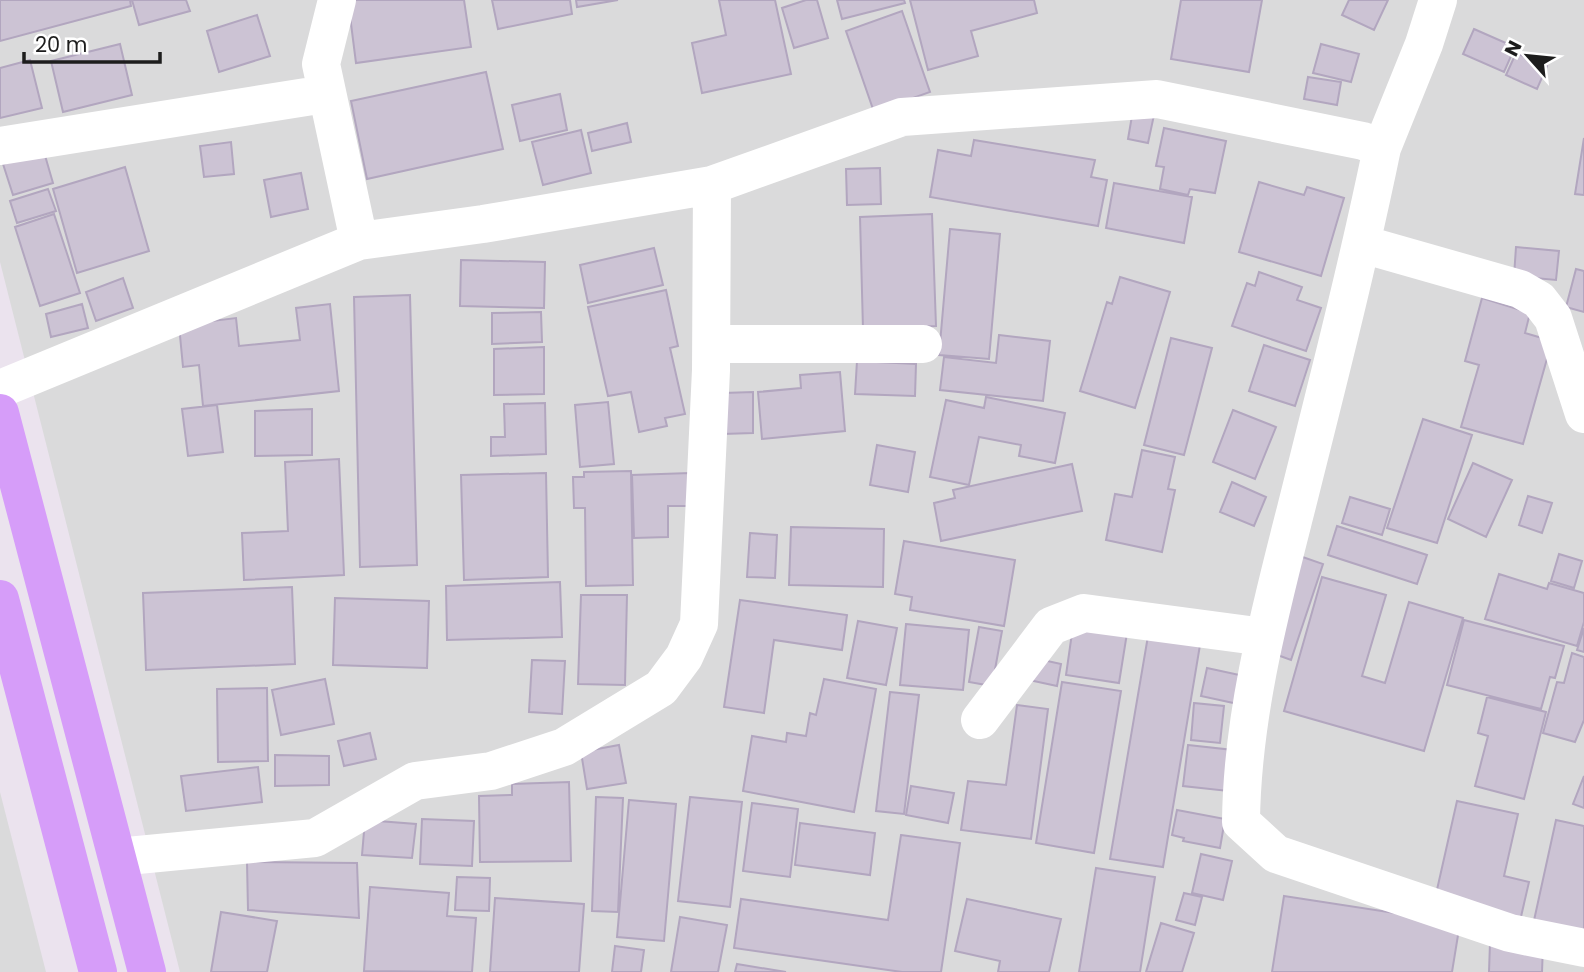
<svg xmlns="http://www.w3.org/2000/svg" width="1584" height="972" font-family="Poppins,sans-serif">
  <rect width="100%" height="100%" fill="#ebe3ee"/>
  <path fill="#dadadb" d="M 0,0 L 1584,0 L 1584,972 L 180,972 L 0,262 Z
    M 0,792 L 46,972 L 0,972 Z"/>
  <path fill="#ccc3d4" stroke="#b2a6bf" stroke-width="2" d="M 0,0 L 130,0 L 131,6 L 0,41 Z
    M 132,0 L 186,0 L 190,11 L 139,25 Z
    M 348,0 L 464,0 L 471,47 L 356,63 Z
    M 492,0 L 570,0 L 572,14 L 498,29 Z
    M 576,0 L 618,0 L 577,7 Z
    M 719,0 L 775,0 L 791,74 L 702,93 L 692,43 L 726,35 Z
    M 806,0 L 817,0 L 828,38 L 794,48 L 782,8 Z
    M 837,0 L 904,0 L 905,3 L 842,19 Z
    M 910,0 L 1034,0 L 1037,13 L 971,31 L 978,56 L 928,70 Z
    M 1181,0 L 1262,0 L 1249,72 L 1171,59 Z
    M 1349,0 L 1388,0 L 1374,30 L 1342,15 Z
    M 902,11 L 930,92 L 874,112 L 846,31 Z
    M 257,15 L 270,56 L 219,72 L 207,31 Z
    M 1474,29 L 1515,47 L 1504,72 L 1463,54 Z
    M 120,44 L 132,95 L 63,112 L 51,61 Z
    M 1321,44 L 1359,54 L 1351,82 L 1313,73 Z
    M 1516,53 L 1547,66 L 1537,89 L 1506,75 Z
    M 30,60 L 42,108 L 0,118 L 0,68 Z
    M 486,72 L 503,149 L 367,179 L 351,101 Z
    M 1308,77 L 1341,82 L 1337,105 L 1304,99 Z
    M 560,94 L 567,130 L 520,141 L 512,105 Z
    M 1133,110 L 1154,115 L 1148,143 L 1128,139 Z
    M 627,123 L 631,142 L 592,151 L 588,133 Z
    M 1164,128 L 1226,141 L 1215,193 L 1190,189 L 1188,195 L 1160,189 L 1164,167 L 1156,166 Z
    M 581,130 L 591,173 L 543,185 L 532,142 Z
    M 1584,138 L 1584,195 L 1575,194 Z
    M 974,140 L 1095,160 L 1091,177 L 1107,180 L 1098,226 L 930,197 L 938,150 L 971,156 Z
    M 231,142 L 234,174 L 204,177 L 200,146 Z
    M 44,152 L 53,183 L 13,195 L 3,164 Z
    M 125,167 L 149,251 L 77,273 L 53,189 Z
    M 880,168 L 881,204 L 847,205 L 846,169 Z
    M 301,173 L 308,209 L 271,217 L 264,180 Z
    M 1259,182 L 1304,195 L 1307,187 L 1344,198 L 1321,276 L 1239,252 Z
    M 1114,183 L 1192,197 L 1184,243 L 1106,228 Z
    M 48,189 L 56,211 L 17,223 L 10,201 Z
    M 54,214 L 80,293 L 40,306 L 15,227 Z
    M 932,214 L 936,326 L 863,329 L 860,217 Z
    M 950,229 L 1000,234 L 989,359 L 939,355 Z
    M 1516,247 L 1559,251 L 1556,280 L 1514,276 Z
    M 654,248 L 663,285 L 588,303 L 580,265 Z
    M 461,260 L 545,262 L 544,308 L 460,306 Z
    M 1576,269 L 1584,271 L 1584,312 L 1566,307 Z
    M 1259,272 L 1302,287 L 1297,300 L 1321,308 L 1306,351 L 1232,326 L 1247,283 L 1255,286 Z
    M 1120,277 L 1170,292 L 1135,408 L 1080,391 L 1107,302 L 1112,304 Z
    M 123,278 L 133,308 L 96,321 L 86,292 Z
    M 666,290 L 678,346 L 670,348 L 685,414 L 665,418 L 667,426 L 639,432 L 631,392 L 608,396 L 588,307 Z
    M 410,295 L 417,565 L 360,567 L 354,297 Z
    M 1482,298 L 1530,313 L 1525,333 L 1552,341 L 1523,444 L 1461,427 L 1479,365 L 1465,361 Z
    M 82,304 L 88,328 L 51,337 L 46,314 Z
    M 330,304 L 339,391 L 203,406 L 199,365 L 183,367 L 179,325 L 236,318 L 239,346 L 300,340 L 296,308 Z
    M 541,312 L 542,342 L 492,344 L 492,313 Z
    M 999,335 L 1050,341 L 1043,401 L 940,390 L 944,357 L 996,363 Z
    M 1171,338 L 1212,348 L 1184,455 L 1144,445 Z
    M 1264,345 L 1310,360 L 1295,406 L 1249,391 Z
    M 544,347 L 544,394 L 494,395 L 494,349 Z
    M 857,361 L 916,364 L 915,396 L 855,394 Z
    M 840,372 L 845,431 L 762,439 L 758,392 L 801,388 L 800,375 Z
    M 753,392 L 753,433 L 723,434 L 723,393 Z
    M 986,397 L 1065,413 L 1055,463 L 1019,456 L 1021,445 L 979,437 L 969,485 L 930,477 L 946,400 L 984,408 Z
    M 608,402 L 614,464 L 580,467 L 575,405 Z
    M 545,403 L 546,454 L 491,456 L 491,437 L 505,437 L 504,404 Z
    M 217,405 L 223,452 L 188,456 L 182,409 Z
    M 312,409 L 312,455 L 255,456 L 255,411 Z
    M 1233,410 L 1276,427 L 1255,479 L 1213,462 Z
    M 1423,419 L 1472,435 L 1437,543 L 1387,528 Z
    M 877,445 L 915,452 L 908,492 L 870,485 Z
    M 1142,450 L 1175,457 L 1168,489 L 1175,490 L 1162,552 L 1106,540 L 1115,494 L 1132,497 Z
    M 339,459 L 344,575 L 244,580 L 242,533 L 288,531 L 285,462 Z
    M 1473,463 L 1512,480 L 1486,537 L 1448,519 Z
    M 1072,464 L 1082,511 L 941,541 L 934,503 L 955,498 L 953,490 Z
    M 631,471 L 633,585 L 586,586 L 585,508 L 574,508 L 573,477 L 584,477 L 584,472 Z
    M 546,473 L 548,577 L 464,580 L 461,475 Z
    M 690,473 L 691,506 L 668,506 L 668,537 L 634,538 L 632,475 Z
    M 1232,482 L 1266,497 L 1254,526 L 1220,512 Z
    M 1528,496 L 1552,503 L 1542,533 L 1519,525 Z
    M 1350,497 L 1390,509 L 1382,535 L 1342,523 Z
    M 1337,526 L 1427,555 L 1417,584 L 1328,555 Z
    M 791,527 L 884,529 L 883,587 L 789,585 Z
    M 750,533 L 777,535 L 775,578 L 747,577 Z
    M 904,541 L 1015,560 L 1004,626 L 910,610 L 912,597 L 895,594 Z
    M 1294,554 L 1323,564 L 1291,660 L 1272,653 Z
    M 1559,554 L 1582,561 L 1574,588 L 1551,581 Z
    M 1499,574 L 1547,589 L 1549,583 L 1584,593 L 1584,622 L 1577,646 L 1485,619 Z
    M 1322,577 L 1386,595 L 1362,676 L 1385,683 L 1409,602 L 1463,618 L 1424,751 L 1284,711 Z
    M 560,582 L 562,637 L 447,640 L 446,586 Z
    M 292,587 L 295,664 L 146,670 L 143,593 Z
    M 581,595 L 627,595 L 625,685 L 578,684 Z
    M 335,598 L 429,601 L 427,668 L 333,665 Z
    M 740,600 L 847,615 L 842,650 L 774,640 L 764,713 L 724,707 Z
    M 1464,620 L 1564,646 L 1555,678 L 1550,677 L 1541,709 L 1447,685 Z
    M 858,621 L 897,628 L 886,685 L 847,678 Z
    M 906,624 L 969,630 L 963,690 L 900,685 Z
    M 1073,626 L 1127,633 L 1119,683 L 1066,675 Z
    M 979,627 L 1002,631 L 992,686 L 969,682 Z
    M 1584,628 L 1584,652 L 1577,650 Z
    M 1148,636 L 1200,645 L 1163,867 L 1110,859 Z
    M 1572,653 L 1584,657 L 1584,720 L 1575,742 L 1543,733 L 1557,682 L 1564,683 Z
    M 1034,658 L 1061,664 L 1057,686 L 1029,680 Z
    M 532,660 L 565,661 L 562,714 L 529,712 Z
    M 1207,668 L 1244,676 L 1238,704 L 1201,696 Z
    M 325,679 L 334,724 L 281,735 L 272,690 Z
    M 824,679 L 876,689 L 854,812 L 743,791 L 752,736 L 786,742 L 787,733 L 806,736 L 810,713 L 816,715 Z
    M 1062,682 L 1121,691 L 1094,853 L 1036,843 Z
    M 267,688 L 268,761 L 218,762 L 217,689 Z
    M 890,692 L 919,695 L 904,814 L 876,811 Z
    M 1487,697 L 1546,712 L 1524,799 L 1475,786 L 1488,736 L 1478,733 Z
    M 1194,703 L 1224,706 L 1220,743 L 1191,740 Z
    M 1017,705 L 1048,709 L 1031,839 L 961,830 L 968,781 L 1006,785 Z
    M 370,733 L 376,759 L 344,766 L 338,741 Z
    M 619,745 L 626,783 L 587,789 L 581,752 Z
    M 1188,745 L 1233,750 L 1228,791 L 1183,786 Z
    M 275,755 L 329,756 L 329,785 L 275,786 Z
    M 258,767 L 262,802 L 186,811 L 181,776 Z
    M 1584,776 L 1584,808 L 1573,804 Z
    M 569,782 L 571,861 L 480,862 L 479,796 L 512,795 L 512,784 Z
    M 911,786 L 954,793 L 948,823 L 906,815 Z
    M 596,797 L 623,798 L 618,912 L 592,911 Z
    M 690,797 L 742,802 L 730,907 L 678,901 Z
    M 629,800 L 676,804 L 664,941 L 617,937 Z
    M 1457,801 L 1518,814 L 1504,876 L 1529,882 L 1520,921 L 1434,903 Z
    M 752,803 L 798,809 L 790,877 L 743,871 Z
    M 1177,810 L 1225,819 L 1220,848 L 1183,841 L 1184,838 L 1172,835 Z
    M 422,819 L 474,821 L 472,866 L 420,864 Z
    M 365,820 L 416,824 L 412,858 L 362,855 Z
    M 1556,820 L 1584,826 L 1584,936 L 1533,925 Z
    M 800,823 L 875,833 L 870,875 L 795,865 Z
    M 901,835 L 960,843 L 941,972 L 902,972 L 734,948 L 741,899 L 888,920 Z
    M 1201,854 L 1232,861 L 1223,900 L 1192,893 Z
    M 247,862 L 357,863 L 359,918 L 248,910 Z
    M 1096,868 L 1155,877 L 1140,972 L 1079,972 Z
    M 457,877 L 490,878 L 489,911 L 455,910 Z
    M 370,887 L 449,893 L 447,916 L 476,918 L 472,972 L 364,971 Z
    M 1184,893 L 1202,897 L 1195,925 L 1176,920 Z
    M 1284,896 L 1460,923 L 1452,972 L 1272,972 Z
    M 495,898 L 584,904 L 579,972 L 490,972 Z
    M 967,899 L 1061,919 L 1049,972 L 998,972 L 1000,961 L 955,951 Z
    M 221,912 L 277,921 L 267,972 L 211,972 Z
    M 680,917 L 727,925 L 718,972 L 671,972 Z
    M 1161,923 L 1194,933 L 1182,972 L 1146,972 Z
    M 1490,943 L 1543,945 L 1542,972 L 1489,972 Z
    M 615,946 L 644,950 L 641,972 L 612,972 Z
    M 737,964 L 786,972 L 735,972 Z"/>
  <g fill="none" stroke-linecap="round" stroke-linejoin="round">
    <path stroke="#fff" stroke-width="38" d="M 337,0 L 321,64 L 359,241
      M 0,146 L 325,94
      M 1382,148 C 1357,269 1326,389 1296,509 C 1270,611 1242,716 1241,822 L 1276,854 L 1510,933 L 1584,948
      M 1362,244 L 1520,289 L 1539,300 L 1553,318 L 1584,414
      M 712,344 L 923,344
      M 0,389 L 359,241 L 483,224 L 712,185 L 902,117 L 1157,99 L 1363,141 L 1382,148 L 1424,44 L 1438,0
      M 980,720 L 1051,626 L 1084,613 L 1264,637
      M 117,857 L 315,838 L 415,781 L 491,771 L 564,747 L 661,688 L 684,657 L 699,624 L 711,370 L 712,185"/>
    <path stroke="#d69df9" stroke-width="38" d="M 0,413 L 147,972
      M 0,599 L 98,972"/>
  </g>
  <g transform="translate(1528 56) rotate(297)" stroke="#ffffff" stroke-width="5" paint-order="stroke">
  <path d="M0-5L12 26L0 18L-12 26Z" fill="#1d1d1d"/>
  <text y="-10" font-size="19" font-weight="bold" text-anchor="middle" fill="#1d1d1d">N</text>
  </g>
  <path d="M24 52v10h136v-10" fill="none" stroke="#1d1d1d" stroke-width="3.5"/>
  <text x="35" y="52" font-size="21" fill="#1d1d1d" stroke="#ffffff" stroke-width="5" paint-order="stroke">20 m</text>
</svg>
